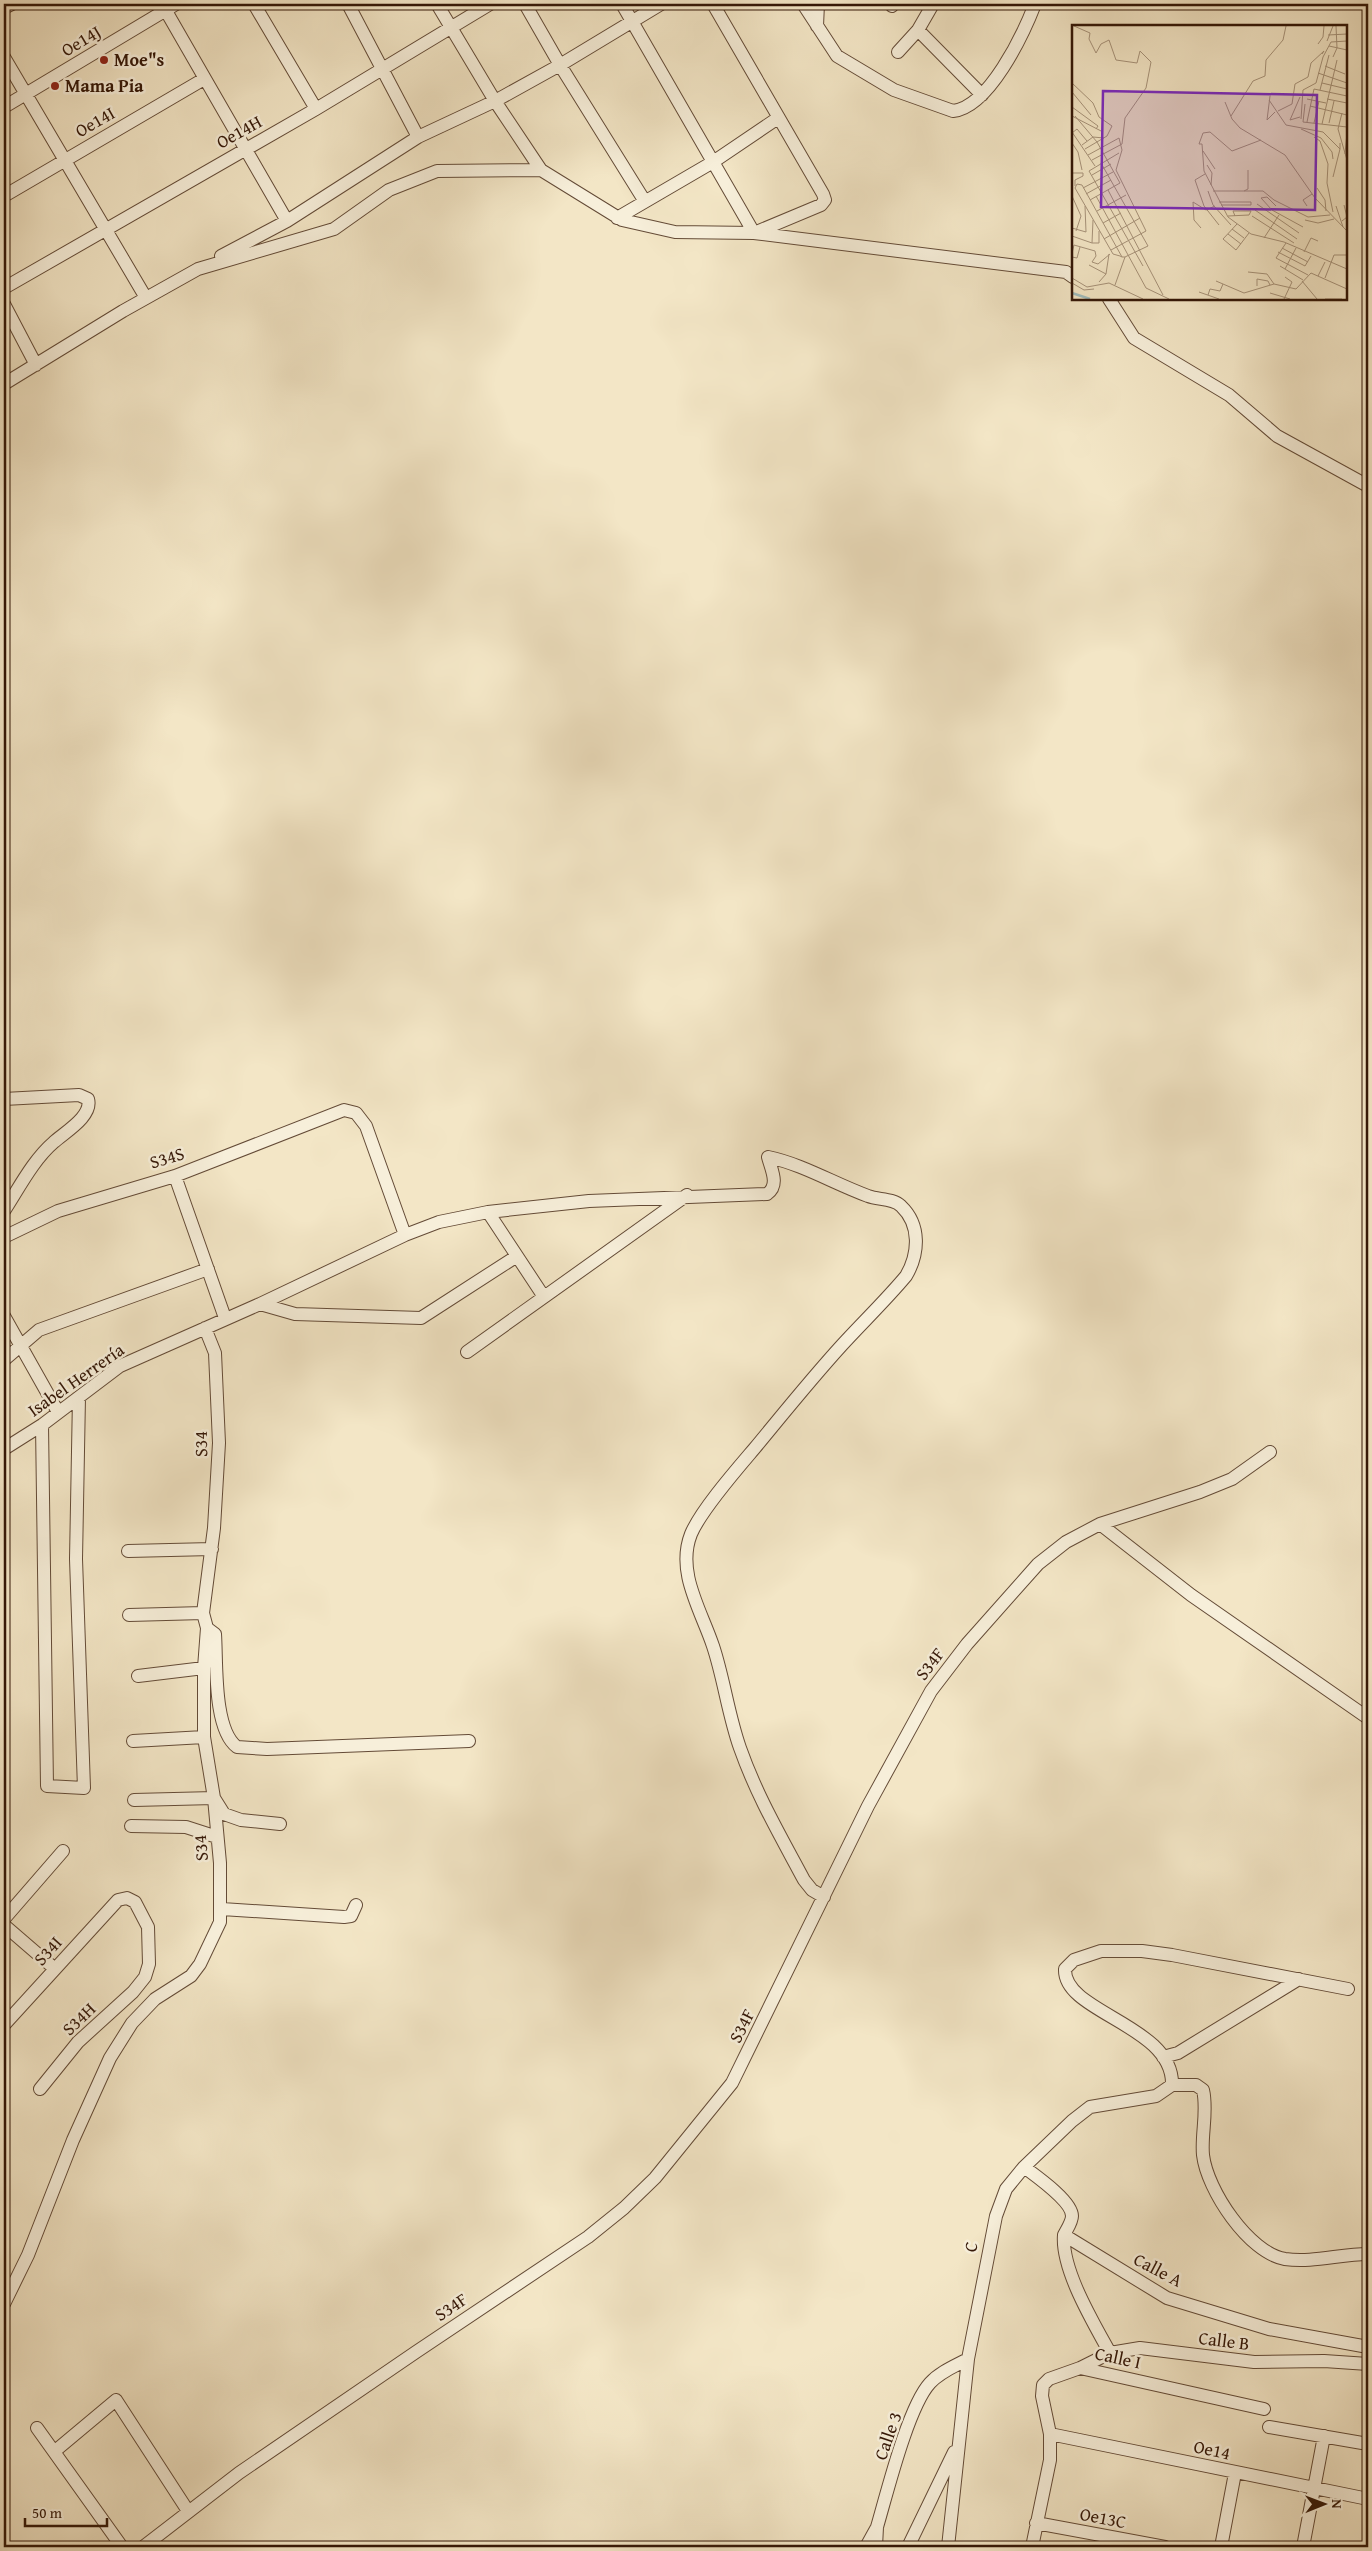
<svg xmlns="http://www.w3.org/2000/svg" width="1372" height="2551" font-family="'Gentium Book Plus',serif">
  <rect width="100%" height="100%" fill="#f3e6c6"/>
  <filter id="stains"><feTurbulence type="fractalNoise" baseFrequency=".004" numOctaves="4"/><feColorMatrix values="0 0 0 0 .2 0 0 0 0 .09 0 0 0 0 .02 0 0 0 .5 -.17"/></filter>
  <radialGradient id="worn" r=".72"><stop offset=".6" stop-color="#630" stop-opacity="0"/><stop offset="1" stop-color="#630" stop-opacity=".3"/></radialGradient>
  <g fill="none" stroke-linecap="round" stroke-linejoin="round">
    <g stroke="#644b37" stroke-width="14">
      <path id="minor" d="M 162,4 L 287,221
        M 254,4 L 316,109
        M 348,4 L 418,137
        M 437,4 L 495,101 L 541,170
        M 525,4 L 560,65 L 644,200
        M 622,4 L 754,233 L 1066,272 L 1073,277
        M 803,4 L 837,56 L 894,90 L 953,111 C 989,107 1023,35 1035,4
        M 892,6 L 893,4
        M 4,8 L 12,4
        M 817,26 L 818,4
        M 918,30 L 982,95
        M 898,52 L 918,30 L 933,4
        M 4,57 L 146,298
        M 4,107 L 176,4
        M 4,196 L 204,79
        M 617,218 L 713,162 L 778,118
        M 221,256 L 287,221 L 418,137 L 495,101 L 560,65 L 661,4
        M 4,288 L 316,109 L 490,4
        M 1109,299 L 1134,338 L 1229,395 L 1277,436 L 1368,486
        M 4,304 L 36,365
        M 4,384 L 123,311 L 198,269 L 334,229 L 389,190 L 437,171 L 541,170 L 622,220 L 675,232 L 754,233 L 821,205 L 825,200 L 823,194 L 713,4
        M 4,1099 L 79,1095 L 88,1099 C 93,1116 65,1132 54,1142 C 33,1160 19,1188 4,1211
        M 175,1176 L 225,1318
        M 488,1212 L 544,1297
        M 4,1237 L 58,1211 L 175,1176 L 344,1110 L 356,1113 L 366,1126 L 405,1235
        M 260,1304 L 295,1314 L 421,1318 L 517,1256
        M 4,1316 L 58,1412
        M 467,1352 L 687,1195
        M 4,1360 L 39,1330 L 208,1269
        M 42,1425 L 47,1786 L 84,1788 L 76,1559 L 79,1397
        M 4,1449 L 42,1425 L 120,1366 L 260,1304 L 405,1235 L 439,1222 L 488,1212 L 589,1201 L 767,1194 C 780,1185 771,1169 768,1157 C 802,1164 835,1184 868,1196 C 878,1200 893,1198 901,1206 C 921,1225 919,1254 906,1276 C 886,1300 863,1322 842,1345 C 811,1379 783,1414 754,1449 C 737,1469 701,1510 691,1534 C 676,1572 701,1610 713,1646 C 724,1679 728,1714 740,1748 C 757,1796 780,1835 804,1880 L 812,1890 L 824,1897
        M 1100,1524 L 1191,1595 L 1368,1718
        M 128,1551 L 212,1549
        M 129,1615 L 203,1613
        M 207,1628 L 215,1634 C 217,1662 213,1729 237,1747 L 267,1749 L 469,1741
        M 138,1676 L 204,1668
        M 133,1741 L 204,1737
        M 134,1800 L 214,1798 L 224,1814 L 241,1820 L 280,1824
        M 131,1826 L 186,1827 L 217,1837
        M 222,1909 L 344,1917 L 351,1916 L 356,1905
        M 4,1919 L 63,1851
        M 4,1925 L 55,1969
        M 4,2025 L 118,1900 L 127,1898 L 135,1902 L 148,1927 L 149,1964 L 145,1977 L 133,1992 L 78,2042 L 40,2089
        M 1163,2057 L 1178,2053 L 1299,1979
        M 1172,2085 L 1196,2085 L 1203,2090 C 1208,2111 1201,2134 1203,2155 C 1207,2190 1249,2253 1285,2259 C 1313,2263 1340,2254 1368,2254
        M 1024,2167 C 1036,2176 1072,2201 1072,2216 C 1072,2222 1067,2229 1064,2235
        M 4,2304 L 28,2255 L 73,2140 L 110,2058 L 132,2023 L 155,1999 L 191,1976 L 200,1964 L 220,1922 L 220,1863 L 214,1798 L 204,1737 L 204,1668 L 207,1628 L 203,1613 L 214,1528 L 219,1443 L 215,1353 L 205,1328
        M 1110,2353 C 1093,2322 1061,2269 1064,2235 L 1167,2298 L 1269,2329 L 1368,2347
        M 1080,2368 L 1110,2353 L 1140,2348 L 1254,2362 L 1324,2361 L 1368,2364
        M 1269,2427 L 1368,2444
        M 37,2428 L 122,2547
        M 1050,2434 L 1368,2499
        M 55,2451 L 116,2400 L 188,2511
        M 1036,2523 L 1165,2547
        M 143,2547 L 239,2473 L 416,2352 L 588,2237 L 624,2208 L 655,2178 L 732,2083 L 868,1806 L 931,1691 L 967,1644 L 1038,1564 L 1066,1542 L 1100,1524 L 1200,1492 L 1232,1479 L 1270,1452
        M 866,2547 L 876,2529
        M 876,2547 L 877,2527 C 887,2493 908,2407 930,2383 C 940,2372 955,2366 968,2359
        M 908,2547 L 954,2452
        M 948,2547 L 968,2359 L 996,2216 L 1006,2189 L 1024,2167 L 1072,2121 L 1090,2107 L 1156,2096 L 1172,2085 C 1174,2025 1063,2013 1065,1969 L 1074,1960 L 1101,1951 L 1142,1951 L 1172,1955 L 1348,1989
        M 1032,2547 L 1050,2460 L 1050,2434 L 1042,2396 L 1043,2385 L 1049,2379 L 1080,2368 L 1264,2409
        M 1221,2547 L 1235,2473
        M 1303,2547 L 1324,2436"/>
    </g>
    <use href="#minor" stroke="#f7efda" stroke-width="12"/>
  </g>
  <g fill="#8f2418" stroke="#f7efda" stroke-width="2">
    <circle cx="104" cy="60" r="5"/>
    <circle cx="55" cy="86" r="5"/>
  </g>
  <g text-anchor="middle" stroke-width="5" stroke-linejoin="round" paint-order="stroke">
    <g font-size="18" fill="#341707" stroke="#f7efda">
      <text transform="translate(81 41) rotate(-31)" y="6">Oe14J</text>
      <text transform="translate(95 122) rotate(-30)" y="6">Oe14I</text>
      <text transform="translate(239 132) rotate(-29)" y="6">Oe14H</text>
      <text transform="translate(167 1158) rotate(-17)" y="6">S34S</text>
      <text transform="translate(76 1380) rotate(-35)" y="6">Isabel Herrería</text>
      <text transform="translate(201 1444) rotate(-91)" y="6">S34</text>
      <text transform="translate(930 1664) rotate(-53)" y="6">S34F</text>
      <text transform="translate(201 1848) rotate(-95)" y="6">S34</text>
      <text transform="translate(48 1951) rotate(-48)" y="6">S34I</text>
      <text transform="translate(79 2019) rotate(-44)" y="6">S34H</text>
      <text transform="translate(742 2026) rotate(-63)" y="6">S34F</text>
      <text transform="translate(971 2247) rotate(-78)" y="6">C</text>
      <text transform="translate(1158 2270) rotate(28)" y="6">Calle A</text>
      <text transform="translate(451 2307) rotate(-34)" y="6">S34F</text>
      <text transform="translate(1224 2341) rotate(7)" y="6">Calle B</text>
      <text transform="translate(1118 2358) rotate(12)" y="6">Calle I</text>
      <text transform="translate(888 2436) rotate(-71)" y="6">Calle 3</text>
      <text transform="translate(1212 2450) rotate(12)" y="6">Oe14</text>
      <text transform="translate(1103 2518) rotate(11)" y="6">Oe13C</text>
    </g>
    <g font-size="18" font-weight="bold" fill="#341707" stroke="#f7efda" text-anchor="start">
      <text x="114" y="66">Moe"s</text>
      <text x="65" y="92">Mama Pia</text>
    </g>
  </g>
  <g transform="translate(1072 25)">
    <rect width="275" height="275" fill="#f3e6c6"/>
    <path fill="none" stroke="#a0bdbe" stroke-width="2.5" d="M 0,268 L 18,274"/>
    <path fill="none" stroke="#a7937a" stroke-width="1" d="M 2,1 L 18,8 L 17,14 L 24,28 L 29,19 L 37,15 L 44,35 L 65,38 L 68,26 L 79,37 L 74,63 L 53,93 L 50,119 L 20,135M 256,10 L 275,9M 255,16 L 261,1M 246,19 L 251,12 L 252,1M 257,21 L 275,25M 275,24 L 275,52M 261,32 L 265,23 L 264,1M 253,41 L 273,49M 246,48 L 275,58M 0,58 L 21,78 L 27,92 L 40,101 L 35,111 L 13,124M 250,58 L 275,64M 248,65 L 257,30M 0,67 L 19,90M 198,71 L 195,95 L 203,87M 228,72 L 218,95 L 228,92M 235,74 L 254,78M 255,74 L 275,78M 197,75 L 214,100 L 251,107 L 268,124 L 268,118M 153,77 L 160,94 L 168,103 L 213,130 L 243,173 L 275,206M 233,79 L 231,97 L 275,102M 238,81 L 275,90M 0,82 L 26,101 L 24,104M 206,86 L 220,79 L 223,59 L 236,52 L 239,38 L 252,26 L 250,29M 270,88 L 266,104 L 275,135M 0,91 L 31,107M 3,91 L 25,117 L 48,158M 159,91 L 181,56 L 193,51 L 194,35 L 211,15 L 214,1M 229,94 L 231,65 L 244,58 L 251,32 L 259,17 L 275,16M 235,97 L 242,64 L 275,71M 242,98 L 247,76M 257,98 L 262,76M 250,99 L 265,35M 229,104 L 249,113 L 260,127 L 261,134M 0,107 L 23,141M 0,108 L 5,104 L 15,116M 242,112 L 248,116 L 256,139 L 255,158 L 261,187M 189,115 L 160,126 L 138,107 L 131,108 L 127,119 L 130,119 L 132,146 L 156,192 L 179,209 L 212,217 L 275,244M 0,118 L 6,127 L 10,145M 10,120 L 21,112 L 32,113M 131,126 L 143,144M 47,128 L 17,146 L 71,241M 273,129 L 275,108M 16,130 L 47,113 L 50,125 L 44,145 L 74,206 L 39,225M 29,138 L 76,221 L 55,231 L 53,232 L 50,232 L 48,231 L 41,229 L 3,163 L 5,159 L 10,160 L 50,232M 135,140 L 140,148 L 139,160M 0,148 L 11,148 L 11,151 L 3,155 L 3,161M 133,149 L 123,155 L 132,181 L 147,200M 20,150 L 39,139M 261,152 L 268,124M 11,163 L 41,147M 245,163 L 253,175 L 254,186M 36,165 L 91,270M 136,166 L 141,180 L 159,200M 141,166 L 191,166 L 202,175 L 236,192 L 258,190M 172,166 L 176,164 L 176,145M 14,169 L 39,155M 0,171 L 9,191 L 4,206M 24,171 L 74,263 L 97,274M 18,175 L 48,158M 121,177 L 134,185 L 143,181M 121,177 L 122,195 L 129,203M 147,177 L 179,177 L 179,180 L 149,180M 185,179 L 227,208M 204,181 L 195,172 L 189,173 L 200,185 L 231,202M 235,181 L 231,175 L 240,169M 264,181 L 271,202M 0,184 L 0,204M 183,185 L 225,214M 25,186 L 54,170M 156,191 L 177,190 L 179,186M 163,191 L 161,186 L 179,186M 180,191 L 222,218M 233,195 L 246,198 L 262,194M 270,196 L 275,192 L 272,180M 31,198 L 49,188M 165,199 L 151,214 L 164,225 L 177,208M 0,203 L 14,207 L 13,181M 160,204 L 172,213M 156,209 L 169,219M 0,211 L 20,218 L 21,195M 192,213 L 207,190M 32,214 L 68,193M 20,218 L 27,218 L 27,206M 214,218 L 204,233 L 236,250M 210,223 L 236,237M 206,227 L 233,241 L 239,231M 232,227 L 239,213 L 246,216M 0,228 L 2,220 L 23,226 L 24,231 L 20,237 L 26,239 L 38,229M 0,232 L 5,233 L 8,222M 17,240 L 34,249M 208,241 L 231,255M 213,244 L 224,223M 176,247 L 195,249 L 202,259M 246,251 L 253,237M 0,253 L 15,262 L 37,258 L 71,274M 253,253 L 262,230 L 275,230M 144,256 L 172,268 L 202,259 L 224,264 L 239,248 L 275,264M 230,256 L 245,274M 27,257 L 34,249 L 37,229M 0,258 L 12,265 L 22,264M 43,260 L 53,232M 185,261 L 185,254 L 196,256 L 198,260M 127,267 L 147,274M 198,268 L 218,274M 136,270 L 138,264 L 148,266 L 151,259M 212,274 L 220,257 L 213,252M 253,274 L 270,274"/>
    <path fill="#7b2cbf" fill-opacity="0.15" stroke="#7b2cbf" stroke-width="2.5" d="M 31,66 L 245,70 L 243,185 L 29,182 Z"/>
    <rect width="275" height="275" fill="none" stroke="#341707" stroke-width="2.5"/>
  </g>
  <rect width="1372" height="2551" fill="none" stroke="#f3e6c6" stroke-width="20"/>
  <rect x="5" y="5" width="1362" height="2541" fill="none" stroke="#341707" stroke-width="2.5"/>
  <rect x="10" y="10" width="1352" height="2531" fill="none" stroke="#341707"/>
  <g transform="translate(1324 2504) rotate(89)" stroke="#f7efda" stroke-width="4" paint-order="stroke">
  <path d="M0-4L9 19L0 12L-9 19Z" fill="#341707"/>
  <text y="-8" font-size="14" font-weight="bold" text-anchor="middle" fill="#341707">N</text>
  </g>
  <path d="M25 2518v8h82v-8" fill="none" stroke="#341707" stroke-width="2.5"/>
  <text x="32" y="2518" font-size="15" fill="#341707" stroke="#f7efda" stroke-width="4" paint-order="stroke">50 m</text>
  <rect width="100%" height="100%" filter="url(#stains)"/>
  <rect width="100%" height="100%" fill="url(#worn)"/>
</svg>
